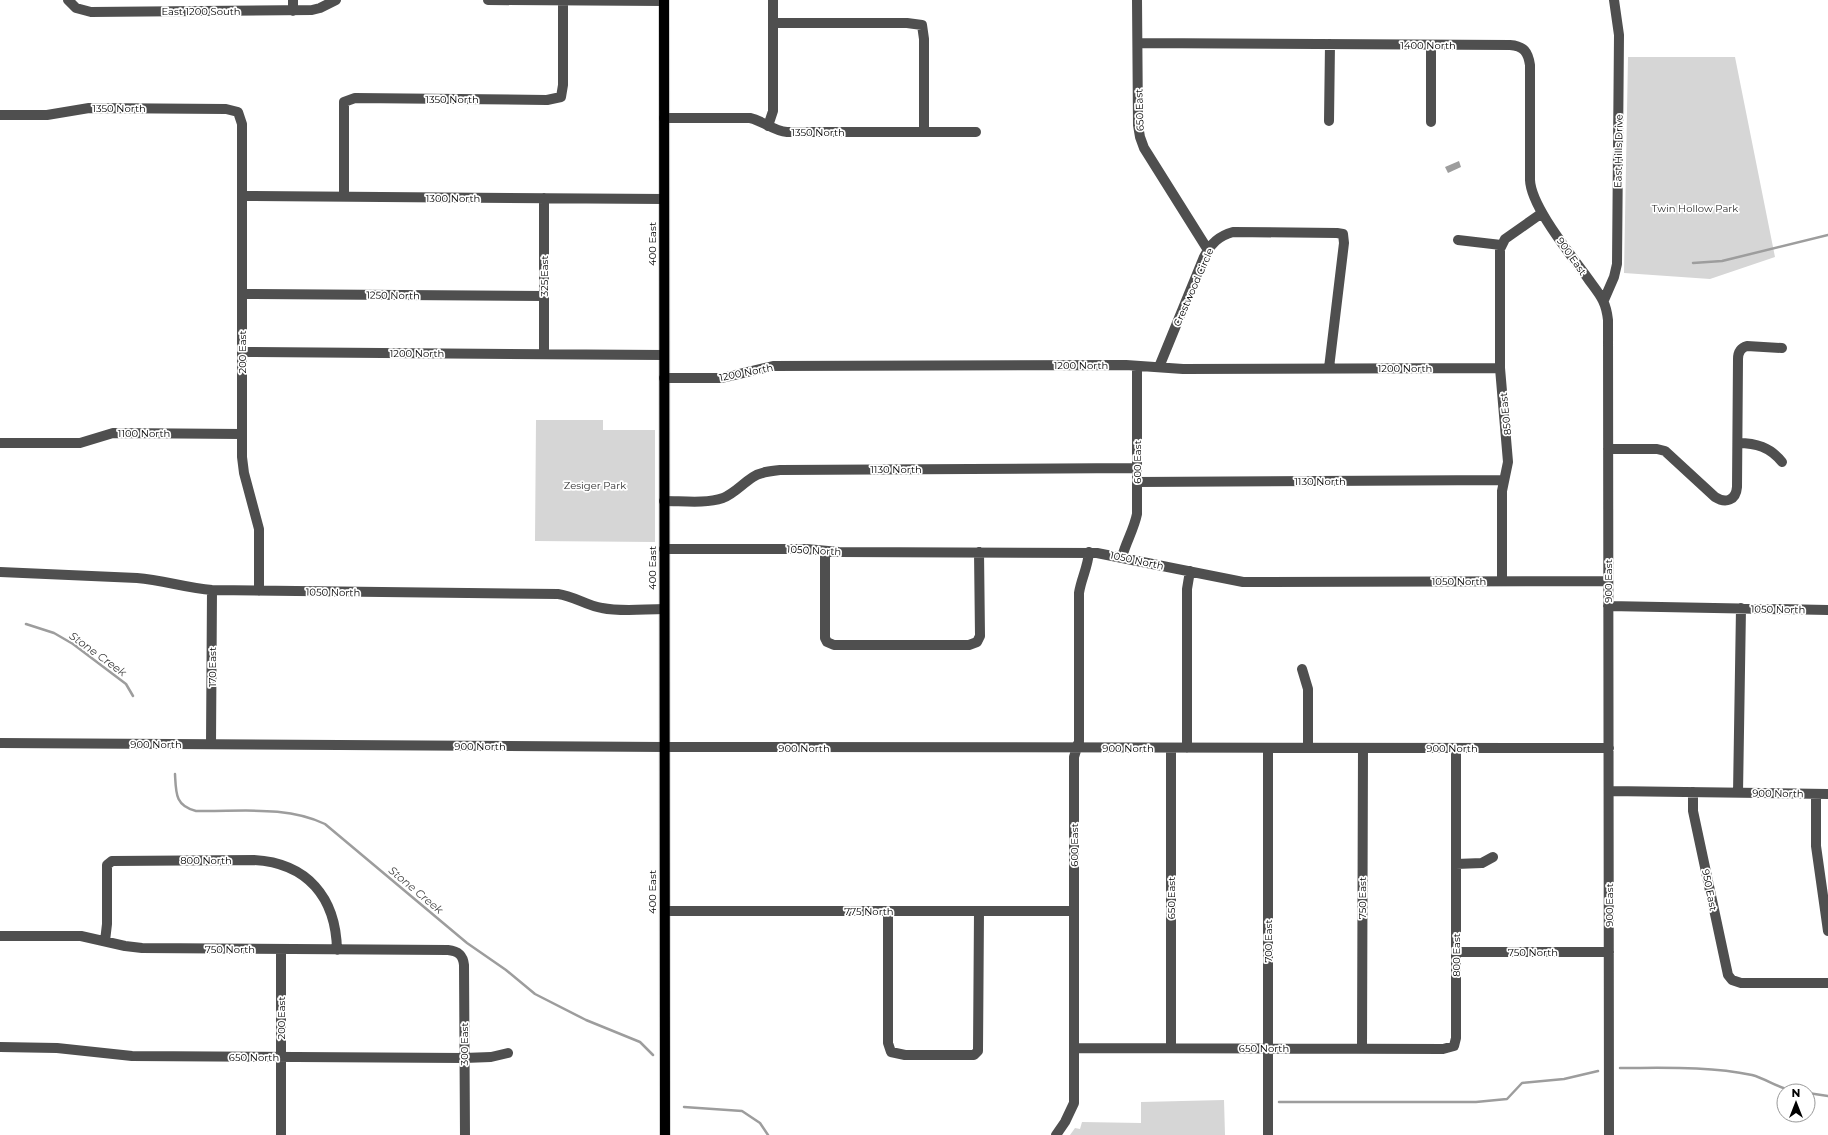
<svg xmlns="http://www.w3.org/2000/svg" width="1828" height="1135" font-family="Montserrat,sans-serif">
  <rect width="100%" height="100%" fill="#fff"/>
  <path fill="#d6d6d6" d="M 1628,57 L 1735,57 L 1775,257 L 1710,279 L 1624,273 Z
    M 536,420 L 603,420 L 603,430 L 655,430 L 655,542 L 535,541 Z
    M 1224,1100 L 1225,1135 L 1070,1135 L 1075,1128 L 1080,1129 L 1082,1122 L 1141,1123 L 1141,1102 Z"/>
  <path fill="#9d9d9d" d="M 1459,161 L 1461,167 L 1448,173 L 1445,167 Z"/>
  <g fill="none" stroke-linecap="round" stroke-linejoin="round">
    <path stroke="#9d9d9d" stroke-width="2.5" d="M 1693,263 L 1722,261 L 1828,235
      M 26,624 L 54,633 L 73,644 L 126,684 L 133,696
      M 175,774 C 176,793 175,806 196,811 C 239,812 286,805 325,824 L 467,943 L 506,970 L 535,994 L 586,1020 L 640,1042 L 653,1055
      M 1620,1068 C 1664,1068 1709,1066 1752,1075 C 1767,1079 1779,1089 1795,1091
      M 1808,1093 L 1828,1096
      M 1279,1102 L 1476,1102 L 1507,1099 L 1522,1083 L 1564,1079 L 1598,1071
      M 684,1107 L 742,1111 L 760,1123 L 768,1135"/>
    <g stroke="#dbdbdb" stroke-width="12">
      <path id="major" d="M 664,0 L 665,1135"/>
    </g>
    <path stroke="#4f4f4f" stroke-width="10" d="M 68,0 L 76,8 L 91,12 L 312,10 L 320,8 L 336,0
      M 293,0 L 293,11
      M 488,0 L 664,1
      M 1137,0 L 1138,125 L 1140,137 L 1144,148 L 1208,250
      M 773,23 L 907,23 L 922,25 L 924,39 L 924,132
      M 1138,43 L 1510,45 C 1524,46 1528,52 1530,65 L 1530,180 C 1531,207 1572,256 1589,280 C 1600,295 1606,301 1608,320 L 1609,1135
      M 0,115 L 47,115 L 89,108 L 226,109 L 238,112 L 242,124 L 242,457 L 244,473 L 259,529 L 259,591
      M 664,118 L 750,118 C 764,121 773,131 787,132 L 976,132
      M 1329,121 L 1330,44
      M 1431,122 L 1431,45
      M 768,126 L 773,111 L 773,0
      M 242,196 L 664,199
      M 344,197 L 344,102 L 355,98 L 547,100 L 561,97 L 563,85 L 563,0
      M 544,198 L 544,354
      M 1458,240 L 1501,245
      M 242,294 L 544,296
      M 1604,300 L 1614,277 L 1617,264 L 1619,35 L 1614,0
      M 242,352 L 664,355
      M 1159,367 L 1204,257 C 1211,243 1219,236 1233,232 L 1337,233 L 1343,234 L 1344,243 L 1329,368
      M 664,378 L 722,378 L 773,366 L 1126,365 L 1183,369 L 1500,368
      M 0,443 L 80,443 L 113,433 L 242,434
      M 1738,443 C 1756,443 1770,447 1782,462
      M 1608,449 L 1657,449 L 1665,451 L 1715,497 C 1726,504 1736,500 1737,487 L 1738,359 C 1738,353 1740,348 1747,346 L 1782,348
      M 1137,482 L 1504,480
      M 664,501 C 683,501 705,504 723,498 C 735,493 742,484 753,477 C 761,472 770,471 780,470 L 1137,468
      M 664,549 L 806,549 L 839,552 L 1097,553 L 1243,582 L 1608,581
      M 825,551 L 825,638 L 827,642 L 834,645 L 969,645 L 977,642 L 980,636 L 979,552
      M 1122,557 C 1126,542 1134,529 1137,514 L 1137,366
      M 0,572 L 137,578 C 163,580 186,588 212,590 L 558,594 C 574,596 587,606 602,608 C 622,612 644,609 664,609
      M 1502,581 L 1502,491 L 1508,462 L 1500,368 L 1500,249 L 1505,239 L 1542,213
      M 1608,606 L 1828,610
      M 1302,669 L 1308,689 L 1308,748
      M 0,743 L 664,747 L 1609,748
      M 211,744 L 212,590
      M 1171,748 L 1171,1048
      M 1187,748 L 1187,589 L 1190,571
      M 1609,791 L 1828,794
      M 1693,792 L 1693,811 L 1728,975 L 1732,980 L 1741,983 L 1828,983
      M 1738,793 L 1741,608
      M 1816,794 L 1816,846 L 1828,931
      M 1456,864 L 1482,863 L 1493,857
      M 665,911 L 1074,911
      M 888,911 L 888,1043 L 891,1052 L 905,1055 L 974,1055 L 978,1051 L 979,911
      M 0,936 L 81,936 L 125,946 L 142,948 L 448,950 C 458,951 463,955 464,965 L 465,1135
      M 105,941 L 107,924 L 107,865 L 112,861 L 254,860 C 307,863 336,897 337,950
      M 281,949 L 281,1135
      M 1456,952 L 1609,952
      M 0,1047 L 57,1048 L 132,1056 L 464,1058 L 491,1057 L 508,1053
      M 1074,1048 L 1443,1049 L 1454,1046 L 1456,1038 L 1456,748
      M 1362,1049 L 1363,748
      M 1056,1135 L 1065,1122 L 1074,1103 L 1074,757 L 1079,741 L 1079,593 C 1081,579 1088,567 1089,552
      M 1268,1135 L 1268,748"/>
    <use href="#major" stroke="#000" stroke-width="10"/>
  </g>
  <g text-anchor="middle" stroke-width="3.5" stroke-linejoin="round" paint-order="stroke">
    <g font-size="10" fill="#000" stroke="#fff">
      <text x="201" y="15">East 1200 South</text>
      <text x="1428" y="49">1400 North</text>
      <text x="452" y="103">1350 North</text>
      <text x="119" y="112">1350 North</text>
      <text transform="translate(1139 110) rotate(-92)" y="4">650 East</text>
      <text x="818" y="136">1350 North</text>
      <text transform="translate(1618 151) rotate(-89)" y="4">East Hills Drive</text>
      <text x="453" y="202">1300 North</text>
      <text transform="translate(652 244) rotate(-90)" y="4">400 East</text>
      <text transform="translate(1572 256) rotate(55)" y="4">900 East</text>
      <text transform="translate(544 276) rotate(-90)" y="4">325 East</text>
      <text transform="translate(1193 287) rotate(-66)" y="4">Crestwood Circle</text>
      <text transform="translate(393 295) rotate(1)" y="4">1250 North</text>
      <text transform="translate(242 352) rotate(-90)" y="4">200 East</text>
      <text x="417" y="357">1200 North</text>
      <text x="1081" y="369">1200 North</text>
      <text x="1405" y="372">1200 North</text>
      <text transform="translate(746 372) rotate(-11)" y="4">1200 North</text>
      <text transform="translate(1505 414) rotate(-96)" y="4">850 East</text>
      <text x="144" y="437">1100 North</text>
      <text transform="translate(1137 462) rotate(-90)" y="4">600 East</text>
      <text x="896" y="473">1130 North</text>
      <text x="1320" y="485">1130 North</text>
      <text transform="translate(814 550) rotate(3)" y="4">1050 North</text>
      <text transform="translate(1137 560) rotate(12)" y="4">1050 North</text>
      <text transform="translate(652 568) rotate(-90)" y="4">400 East</text>
      <text x="1459" y="585">1050 North</text>
      <text transform="translate(1608 581) rotate(-90)" y="4">900 East</text>
      <text transform="translate(333 592) rotate(1)" y="4">1050 North</text>
      <text transform="translate(1778 609) rotate(1)" y="4">1050 North</text>
      <text transform="translate(212 667) rotate(-90)" y="4">170 East</text>
      <text x="156" y="748">900 North</text>
      <text x="480" y="750">900 North</text>
      <text x="804" y="752">900 North</text>
      <text x="1128" y="752">900 North</text>
      <text x="1452" y="752">900 North</text>
      <text transform="translate(1778 793) rotate(1)" y="4">900 North</text>
      <text transform="translate(1074 845) rotate(-90)" y="4">600 East</text>
      <text x="206" y="864">800 North</text>
      <text transform="translate(1710 890) rotate(79)" y="4">950 East</text>
      <text transform="translate(652 892) rotate(-90)" y="4">400 East</text>
      <text transform="translate(1171 898) rotate(-90)" y="4">650 East</text>
      <text transform="translate(1362 898) rotate(-90)" y="4">750 East</text>
      <text transform="translate(1609 905) rotate(-90)" y="4">900 East</text>
      <text x="869" y="915">775 North</text>
      <text transform="translate(1268 941) rotate(-90)" y="4">700 East</text>
      <text x="230" y="953">750 North</text>
      <text x="1533" y="956">750 North</text>
      <text transform="translate(1456 955) rotate(-90)" y="4">800 East</text>
      <text transform="translate(281 1018) rotate(-90)" y="4">200 East</text>
      <text transform="translate(464 1044) rotate(-90)" y="4">300 East</text>
      <text x="1264" y="1052">650 North</text>
      <text x="254" y="1061">650 North</text>
    </g>
    <g font-size="10" fill="#2d2d2d" stroke="#fff">
      <text x="1695" y="212">Twin Hollow Park</text>
      <text x="595" y="489">Zesiger Park</text>
    </g>
    <g font-size="11" font-style="italic" fill="#3e3e3e" stroke="#fff">
      <text transform="translate(98 654) rotate(36)" y="4">Stone Creek</text>
      <text transform="translate(416 890) rotate(40)" y="4">Stone Creek</text>
    </g>
  </g>
  <g transform="translate(1796 1103)"><circle r="19" fill="#ffffff" stroke="#999999"/>
  <path d="M0-3L7 15L0 10L-7 15Z" fill="#000000"/>
  <text y="-6" font-size="11" font-weight="bold" text-anchor="middle" fill="#000000">N</text>
  </g>
</svg>
